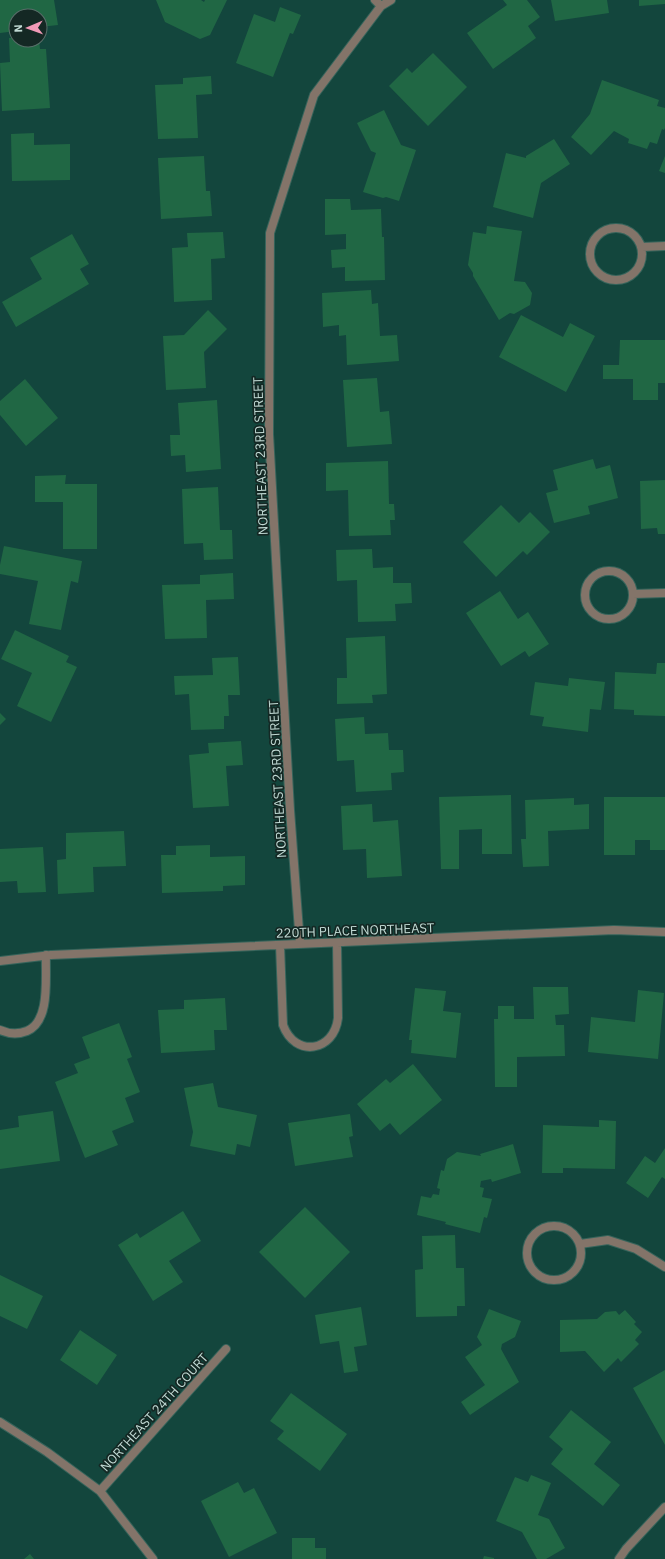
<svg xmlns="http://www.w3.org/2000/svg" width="665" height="1559" font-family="'IBM Plex Sans',sans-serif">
  <rect width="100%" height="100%" fill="#13463d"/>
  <path fill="#206744" d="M 0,0 L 54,0 L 58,25 L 40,27 L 40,16 L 16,16 L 16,31 L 0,33 Z
    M 156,0 L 201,0 L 204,2 L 205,0 L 227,0 L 210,35 L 200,39 L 165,22 Z
    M 503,0 L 527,0 L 540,17 L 528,26 L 536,38 L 493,69 L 467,33 L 507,5 Z
    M 551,0 L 607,0 L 609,13 L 555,21 Z
    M 639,0 L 665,0 L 665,4 L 639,6 Z
    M 280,7 L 301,15 L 293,34 L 290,33 L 273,77 L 236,63 L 254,14 L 275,22 Z
    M 9,38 L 16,38 L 16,40 L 39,40 L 40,49 L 46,49 L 50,108 L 2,111 L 0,63 L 10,62 Z
    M 433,53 L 467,87 L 428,126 L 389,86 L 407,68 L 412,73 Z
    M 211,76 L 212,94 L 196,95 L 198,138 L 158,139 L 155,85 L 183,84 L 183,78 Z
    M 602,80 L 659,100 L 657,106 L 665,108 L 665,128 L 664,130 L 662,129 L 657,144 L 650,142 L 647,149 L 628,143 L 629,139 L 614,131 L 591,155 L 571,137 L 590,114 Z
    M 384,110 L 401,145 L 416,150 L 399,201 L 386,197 L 383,198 L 363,192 L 376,153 L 371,151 L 357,123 Z
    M 34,133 L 34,145 L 70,144 L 70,180 L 12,181 L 11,134 Z
    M 554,139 L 570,164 L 541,183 L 533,218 L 493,207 L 506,153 L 526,158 L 526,156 Z
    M 204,156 L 206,191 L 210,191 L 212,216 L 161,219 L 158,158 Z
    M 665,156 L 665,173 L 659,171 Z
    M 325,199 L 350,199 L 351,210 L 381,209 L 382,237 L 384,237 L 385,280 L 345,281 L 345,267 L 332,268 L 331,250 L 346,249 L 346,234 L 325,235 Z
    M 487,226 L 522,231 L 514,281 L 525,282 L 532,293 L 530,305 L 514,314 L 510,313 L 499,320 L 473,276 L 473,273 L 468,265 L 473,232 L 486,234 Z
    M 223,232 L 225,258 L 211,259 L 212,300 L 174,302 L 172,248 L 188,247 L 187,233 Z
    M 72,234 L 89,264 L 80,269 L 89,284 L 16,327 L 2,302 L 42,279 L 30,258 Z
    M 371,290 L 372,304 L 378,303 L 380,336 L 397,335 L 399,361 L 347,365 L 346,335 L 339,336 L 339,325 L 323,327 L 322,293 Z
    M 208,310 L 227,329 L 204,352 L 206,388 L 166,390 L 163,336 L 184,335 Z
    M 521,315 L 563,337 L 570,323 L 595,336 L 566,392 L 499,357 Z
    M 620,340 L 665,340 L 665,383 L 658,383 L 658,400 L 633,400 L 633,379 L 603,379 L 603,365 L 619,365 Z
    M 377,378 L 380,412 L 389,411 L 392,444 L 347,447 L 343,380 Z
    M 25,379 L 58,418 L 26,446 L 0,415 L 0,401 Z
    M 217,400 L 221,469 L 186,472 L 185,455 L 171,456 L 170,435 L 180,435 L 178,403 Z
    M 593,459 L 596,469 L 610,465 L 618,498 L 588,506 L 590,514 L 554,523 L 546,493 L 558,490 L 553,470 Z
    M 388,461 L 389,504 L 394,504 L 395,520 L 390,520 L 391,535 L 349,536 L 348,490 L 326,491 L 326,463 Z
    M 66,475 L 65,484 L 97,484 L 97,549 L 63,549 L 63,502 L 35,502 L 35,476 Z
    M 665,480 L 665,534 L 658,534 L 657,528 L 641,529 L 640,481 Z
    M 218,487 L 220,530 L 232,530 L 233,559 L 204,560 L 203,543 L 184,544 L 182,489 Z
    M 501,505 L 519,523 L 530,512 L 550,532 L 527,555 L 523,551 L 496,577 L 463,542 Z
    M 4,546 L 82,561 L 78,583 L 71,581 L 61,630 L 29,624 L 38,581 L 0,574 L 0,565 Z
    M 372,549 L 373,568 L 393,567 L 393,583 L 411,583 L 412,603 L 395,604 L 396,621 L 358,622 L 357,580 L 337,581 L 336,550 Z
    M 233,573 L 234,599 L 206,600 L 207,638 L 165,639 L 162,585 L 200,584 L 200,575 Z
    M 500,591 L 518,619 L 528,612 L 549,644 L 529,657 L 525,651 L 501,666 L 466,613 Z
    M 15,630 L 69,656 L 66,662 L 77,667 L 51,722 L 17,706 L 32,673 L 1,659 Z
    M 385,636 L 387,694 L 372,695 L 373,703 L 337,704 L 337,678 L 347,678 L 346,638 Z
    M 238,657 L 240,695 L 228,695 L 229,716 L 224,716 L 224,729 L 191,730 L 189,694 L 175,695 L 174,676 L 213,675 L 212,658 Z
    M 657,663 L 665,663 L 665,716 L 634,715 L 634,710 L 614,709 L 615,672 L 656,674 Z
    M 569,678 L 605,682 L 601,710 L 590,709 L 588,732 L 542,726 L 544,717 L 530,715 L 535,682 L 568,686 Z
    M 0,713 L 6,719 L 0,725 Z
    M 364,717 L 365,734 L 388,733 L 389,750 L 403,750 L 404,772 L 391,773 L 392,790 L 356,792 L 354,760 L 337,761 L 335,719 Z
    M 241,741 L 243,765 L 226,766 L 229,806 L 193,808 L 189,755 L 209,753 L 208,743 Z
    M 511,795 L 512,854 L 482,854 L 482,829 L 459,830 L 459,869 L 441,869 L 439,797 Z
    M 604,797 L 665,797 L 665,850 L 650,850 L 650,840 L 635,840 L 635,855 L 604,855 Z
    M 574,798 L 574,805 L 589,804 L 589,829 L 548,831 L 549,866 L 523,867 L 521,839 L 526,839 L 525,800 Z
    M 372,804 L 373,822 L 398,820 L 402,876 L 367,878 L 366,849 L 343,850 L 341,806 Z
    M 124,831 L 126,866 L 93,867 L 94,892 L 58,894 L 57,860 L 66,859 L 66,833 Z
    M 210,845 L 210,857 L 245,856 L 245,885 L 223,886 L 223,891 L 162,893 L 161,855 L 176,855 L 176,846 Z
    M 43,847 L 46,892 L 18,893 L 17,881 L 0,882 L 0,849 Z
    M 533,987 L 568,987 L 569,1014 L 555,1015 L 556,1025 L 564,1025 L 565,1056 L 517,1057 L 517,1087 L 495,1087 L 494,1019 L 498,1019 L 498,1006 L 514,1006 L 514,1019 L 534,1019 Z
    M 415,988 L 446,991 L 443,1011 L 461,1013 L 456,1058 L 411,1053 L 412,1040 L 409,1040 Z
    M 638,990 L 664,993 L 658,1059 L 588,1052 L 591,1017 L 635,1022 Z
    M 225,998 L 227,1030 L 214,1030 L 215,1050 L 161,1053 L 158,1010 L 184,1009 L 184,1000 Z
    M 119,1023 L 132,1057 L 127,1059 L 140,1092 L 125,1098 L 134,1122 L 112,1131 L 118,1145 L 85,1158 L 55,1082 L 78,1073 L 74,1064 L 90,1058 L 82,1037 Z
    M 413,1064 L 442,1100 L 400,1135 L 390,1123 L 380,1131 L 357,1104 L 386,1079 L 390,1083 Z
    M 213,1083 L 218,1107 L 257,1115 L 250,1147 L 237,1144 L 235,1155 L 190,1146 L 193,1132 L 184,1088 Z
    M 53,1111 L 60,1161 L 0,1169 L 0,1130 L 19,1127 L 18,1116 Z
    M 350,1114 L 353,1136 L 349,1137 L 353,1157 L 295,1166 L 288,1123 Z
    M 599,1120 L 616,1121 L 615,1169 L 563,1168 L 563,1173 L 542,1173 L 543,1125 L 599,1127 Z
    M 513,1144 L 521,1173 L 492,1182 L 491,1179 L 481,1181 L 480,1187 L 484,1188 L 482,1197 L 492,1199 L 487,1218 L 484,1217 L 480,1233 L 445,1224 L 446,1222 L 417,1215 L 421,1196 L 431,1198 L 433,1194 L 439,1195 L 440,1189 L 437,1188 L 441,1170 L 444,1171 L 447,1159 L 457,1152 L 481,1156 L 480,1154 Z
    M 665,1148 L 665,1179 L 662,1177 L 648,1198 L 626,1183 L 645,1156 L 655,1163 Z
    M 305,1207 L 350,1252 L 305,1298 L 259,1252 Z
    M 183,1211 L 201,1241 L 169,1261 L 183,1282 L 153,1301 L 118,1245 L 137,1233 L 140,1238 Z
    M 455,1235 L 456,1268 L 464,1268 L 465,1306 L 457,1306 L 457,1316 L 416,1317 L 415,1270 L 423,1269 L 422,1236 Z
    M 0,1275 L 43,1296 L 27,1329 L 0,1316 Z
    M 361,1307 L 367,1345 L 354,1347 L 358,1371 L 344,1373 L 339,1341 L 320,1344 L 315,1315 Z
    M 489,1309 L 521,1321 L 515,1337 L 502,1344 L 501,1349 L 519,1382 L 470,1415 L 461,1402 L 485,1385 L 465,1357 L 482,1345 L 477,1337 Z
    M 625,1310 L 636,1322 L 634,1324 L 642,1332 L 635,1340 L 639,1344 L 621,1362 L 618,1358 L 604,1372 L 585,1351 L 560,1352 L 560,1320 L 597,1319 L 605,1312 L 616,1311 L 619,1315 Z
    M 80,1330 L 117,1355 L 97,1385 L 60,1360 Z
    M 665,1370 L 665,1445 L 633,1388 Z
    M 291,1393 L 347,1434 L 320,1471 L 277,1439 L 284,1431 L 270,1421 Z
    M 571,1410 L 611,1442 L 594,1464 L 620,1485 L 603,1506 L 551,1464 L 563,1449 L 549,1437 Z
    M 531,1475 L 551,1483 L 538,1515 L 549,1519 L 565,1548 L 546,1559 L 537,1559 L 522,1532 L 496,1521 L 515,1477 L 528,1482 Z
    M 238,1482 L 244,1493 L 254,1488 L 277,1533 L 229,1557 L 201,1501 Z
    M 292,1538 L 315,1538 L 315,1548 L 326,1548 L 326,1559 L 292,1559 Z
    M 30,1554 L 34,1559 L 24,1559 Z
    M 484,1556 L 494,1558 L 494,1559 L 483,1559 Z"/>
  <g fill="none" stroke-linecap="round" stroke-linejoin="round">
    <g stroke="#36645b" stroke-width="10">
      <path id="minor" d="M 375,0 L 381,6
        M590 254a26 26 0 1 1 52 0a26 26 0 1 1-52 0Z
        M 642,247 L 665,246
        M585 595a24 24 0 1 1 48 0a24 24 0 1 1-48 0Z
        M 633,594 L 665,593
        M 300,944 L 290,810 L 269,434 L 270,233 L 314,95 L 381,6 L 391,0
        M 280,945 L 283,1025 C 295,1058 334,1052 338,1018 L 337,943
        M 0,961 L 51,955 L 614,930 L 665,932
        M 0,1030 C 9,1034 17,1035 27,1031 C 51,1021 45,977 46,955
        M527 1253a27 27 0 1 1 54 0a27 27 0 1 1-54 0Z
        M 580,1244 L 608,1240 L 636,1249 L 665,1267
        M 0,1422 L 47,1452 L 100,1491 L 153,1559
        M 100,1491 L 226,1349
        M 619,1559 L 626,1549 L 665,1507"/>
    </g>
    <use href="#minor" stroke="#837469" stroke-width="8"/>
  </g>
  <g text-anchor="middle" stroke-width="3.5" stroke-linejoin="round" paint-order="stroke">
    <g font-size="13" fill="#c1dad4" stroke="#142824">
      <text transform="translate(260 456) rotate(-92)" y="5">NORTHEAST 23RD STREET</text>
      <text transform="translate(277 779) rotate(-93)" y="5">NORTHEAST 23RD STREET</text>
      <text transform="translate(355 930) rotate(-2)" y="5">220TH PLACE NORTHEAST</text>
      <text transform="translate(154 1412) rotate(-48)" y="5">NORTHEAST 24TH COURT</text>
    </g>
  </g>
  <g transform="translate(28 28) rotate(268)"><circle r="19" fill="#142824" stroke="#596f6a"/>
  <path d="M0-3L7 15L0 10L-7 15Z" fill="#f09ab7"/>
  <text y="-6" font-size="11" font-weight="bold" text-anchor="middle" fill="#c1dad4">N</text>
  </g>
</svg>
